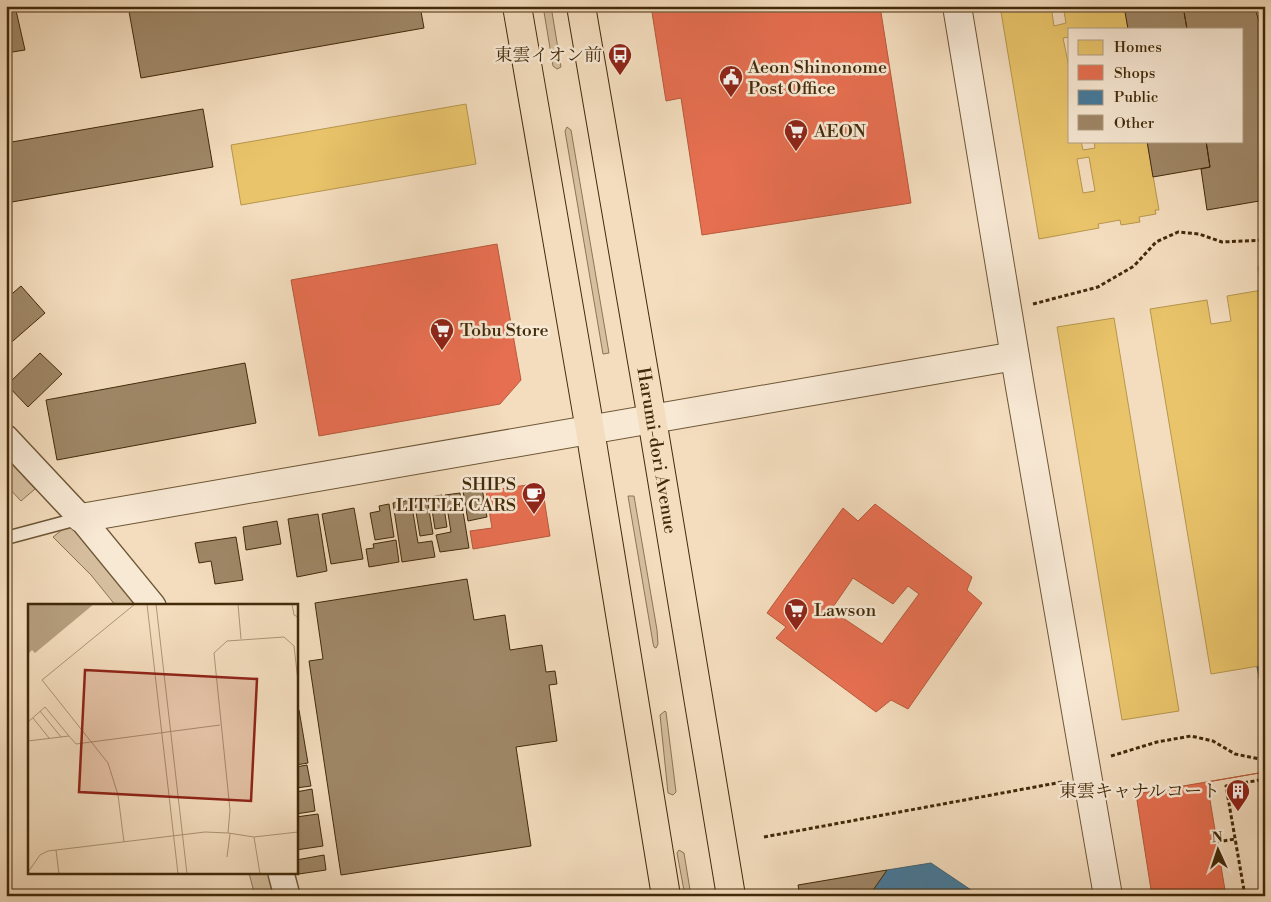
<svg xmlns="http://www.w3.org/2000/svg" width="1271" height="902" font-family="'Libre Bodoni','Noto Serif JP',serif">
  <rect width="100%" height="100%" fill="#f4ddbe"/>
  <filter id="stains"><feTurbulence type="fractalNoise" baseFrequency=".004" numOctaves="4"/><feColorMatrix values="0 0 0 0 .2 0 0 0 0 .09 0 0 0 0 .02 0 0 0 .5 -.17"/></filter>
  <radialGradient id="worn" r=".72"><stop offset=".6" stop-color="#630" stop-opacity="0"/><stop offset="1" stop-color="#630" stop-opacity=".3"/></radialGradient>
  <path fill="#d6bf9f" stroke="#8c7454" d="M 543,6 L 551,6 L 561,67 L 557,69 L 553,66 Z
    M 567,127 L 571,130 L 609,353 L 603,354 L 565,131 Z
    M 6,458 L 35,489 L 21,501 L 6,485 Z
    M 628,496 L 634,496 L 657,630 L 658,644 L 656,648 L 654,647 L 653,643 Z
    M 72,522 L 144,606 L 116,606 L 91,575 L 53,537 Z
    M 665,711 L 666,712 L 676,792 L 673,795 L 668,793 L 660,715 Z
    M 679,850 L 684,853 L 691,896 L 685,896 L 677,853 Z
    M 249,873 L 272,873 L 277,896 L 255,896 Z"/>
  <path fill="#e9c46a" stroke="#b7964d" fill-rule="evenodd" d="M 1000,6 L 1051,6 L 1054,26 L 1066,23 L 1063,6 L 1124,6 L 1128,29 L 1070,29 L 1070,37 L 1063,38 L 1070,72 L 1070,141 L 1081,141 L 1083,150 L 1095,148 L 1094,141 L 1147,141 L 1159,210 L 1155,210 L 1156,214 L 1139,217 L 1140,222 L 1121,225 L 1120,220 L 1098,224 L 1099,228 L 1039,239 ZM 1089,157 L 1095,191 L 1083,193 L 1077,159 Z
    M 466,104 L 476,164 L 241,205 L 231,145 Z
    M 1265,266 L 1265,436 L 1262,436 L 1265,454 L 1265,665 L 1211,674 L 1150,309 L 1207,300 L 1211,324 L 1231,321 L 1227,296 L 1262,290 L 1258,267 Z
    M 1114,318 L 1179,711 L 1122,720 L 1057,327 Z"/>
  <path fill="#e76f51" stroke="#b65a3b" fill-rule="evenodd" d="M 651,6 L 880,6 L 911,203 L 702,235 L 681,98 L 666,101 Z
    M 497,244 L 521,380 L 500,404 L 319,436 L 291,280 Z
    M 534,484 L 543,492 L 550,536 L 473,549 L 470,531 L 492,528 L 486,491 Z
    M 875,504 L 972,577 L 967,590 L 982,603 L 908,709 L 891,700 L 876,712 L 776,638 L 786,627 L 767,613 L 843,508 L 858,521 ZM 853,578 L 893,604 L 908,586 L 919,594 L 882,644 L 831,610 Z
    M 1265,772 L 1265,896 L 1152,896 L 1136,794 Z
    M 1265,772 L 1265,896 L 1226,896 L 1207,782 Z"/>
  <path fill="#457b9d" stroke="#446371" d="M 1265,665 L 1265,687 L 1261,687 L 1257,667 Z
    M 931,863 L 980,896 L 869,896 L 887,870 Z"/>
  <path fill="#9f8767" stroke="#422a09" d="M 6,6 L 15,6 L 25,50 L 6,53 Z
    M 128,6 L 420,6 L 424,28 L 141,78 Z
    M 1124,6 L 1183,6 L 1187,29 L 1128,29 Z
    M 1183,6 L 1254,6 L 1265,39 L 1265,200 L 1207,210 L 1201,169 L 1210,167 L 1206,141 L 1242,141 L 1242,29 L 1187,29 Z
    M 203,109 L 213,167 L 6,203 L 6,143 Z
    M 1147,141 L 1206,141 L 1210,167 L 1153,177 Z
    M 21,286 L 45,313 L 6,347 L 6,299 Z
    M 40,353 L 62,374 L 28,407 L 7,385 Z
    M 245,363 L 256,423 L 57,460 L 46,400 Z
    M 482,488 L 487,517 L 468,521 L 463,491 Z
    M 460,493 L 469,548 L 440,552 L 436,535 L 451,532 L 445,495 Z
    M 442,495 L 447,527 L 435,529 L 430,497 Z
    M 427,498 L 433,534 L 420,536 L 414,500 Z
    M 411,500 L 418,543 L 432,541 L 435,557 L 402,562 L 393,503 Z
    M 389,504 L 394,537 L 375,540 L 370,513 L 380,511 L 379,506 Z
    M 354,508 L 363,559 L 331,564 L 322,514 Z
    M 318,514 L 327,571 L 297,577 L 288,519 Z
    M 277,521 L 281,544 L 246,550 L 243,527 Z
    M 236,537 L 243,580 L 215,584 L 211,561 L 199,563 L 195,543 Z
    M 396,540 L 399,562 L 369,567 L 366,549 L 374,548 L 373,544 Z
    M 467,579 L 474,620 L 505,615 L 510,650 L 542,645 L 546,672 L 555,671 L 557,684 L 549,685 L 557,741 L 516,747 L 531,846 L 341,875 L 309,661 L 323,659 L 315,603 Z
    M 299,710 L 308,763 L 296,765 L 296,711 Z
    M 307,765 L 311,786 L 296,788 L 296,767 Z
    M 312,789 L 315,811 L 296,814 L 296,792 Z
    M 318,814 L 323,846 L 296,850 L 296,817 Z
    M 324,855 L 326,870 L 299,874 L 296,860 Z
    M 887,870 L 869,896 L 800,896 L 798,885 Z"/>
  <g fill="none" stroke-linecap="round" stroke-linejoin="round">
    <g stroke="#6e5736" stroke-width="15">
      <path id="service" d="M 6,538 L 81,518"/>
    </g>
    <g stroke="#6e5736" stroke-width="28">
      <path id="minor" d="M 6,438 L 81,518 L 153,606
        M 281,873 L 287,896"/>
    </g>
    <g stroke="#6e5736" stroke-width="30">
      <path id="tertiary" d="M 957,6 L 1020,387 L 1108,896
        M 81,518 L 1015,356"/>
    </g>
    <g stroke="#422a09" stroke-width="30">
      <g id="primary">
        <path d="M 517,6 L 590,430 L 666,896"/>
        <path id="s1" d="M 581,6 L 652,419 L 731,896"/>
      </g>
    </g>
    <path stroke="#422a09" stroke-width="3" stroke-dasharray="4 2.5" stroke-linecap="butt" d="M 1033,304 L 1098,287 L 1134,266 L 1156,242 L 1178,232 L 1199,234 L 1222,242 L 1265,240
      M 1111,756 L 1157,742 L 1191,736 L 1213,741 L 1235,754 L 1265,760
      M 764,837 L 1062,782
      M 1217,842 L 1235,839
      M 1245,896 L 1226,786 L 1265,779"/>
    <use href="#service" stroke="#f8e9d5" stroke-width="12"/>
    <use href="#minor" stroke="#f8e9d5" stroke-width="25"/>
    <use href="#tertiary" stroke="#f8e9d5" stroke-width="28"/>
    <use href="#primary" stroke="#f4ddbe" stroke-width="28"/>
  </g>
  <defs>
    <g id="bus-pin" transform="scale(1.25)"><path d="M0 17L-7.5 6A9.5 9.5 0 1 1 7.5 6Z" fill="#8f2418" stroke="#f8e9d5"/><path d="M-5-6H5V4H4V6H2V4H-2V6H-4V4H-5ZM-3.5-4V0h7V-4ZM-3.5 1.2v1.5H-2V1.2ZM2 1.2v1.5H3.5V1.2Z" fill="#fff"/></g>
    <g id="civic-pin" transform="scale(1.25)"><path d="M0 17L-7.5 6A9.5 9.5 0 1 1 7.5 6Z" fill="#8f2418" stroke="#f8e9d5"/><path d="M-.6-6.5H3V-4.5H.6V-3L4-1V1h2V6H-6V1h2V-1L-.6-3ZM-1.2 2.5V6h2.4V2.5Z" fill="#fff"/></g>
    <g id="supermarket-pin" transform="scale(1.25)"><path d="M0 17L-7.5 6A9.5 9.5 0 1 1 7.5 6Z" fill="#8f2418" stroke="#f8e9d5"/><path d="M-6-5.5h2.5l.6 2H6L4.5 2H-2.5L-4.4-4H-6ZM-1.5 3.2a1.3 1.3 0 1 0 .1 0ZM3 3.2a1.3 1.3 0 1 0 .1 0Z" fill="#fff"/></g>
    <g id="cafe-pin" transform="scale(1.25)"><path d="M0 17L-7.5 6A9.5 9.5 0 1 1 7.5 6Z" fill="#8f2418" stroke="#f8e9d5"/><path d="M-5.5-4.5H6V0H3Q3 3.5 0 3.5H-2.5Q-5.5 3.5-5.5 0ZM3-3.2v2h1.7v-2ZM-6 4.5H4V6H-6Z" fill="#fff"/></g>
    <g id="building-pin" transform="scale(1.25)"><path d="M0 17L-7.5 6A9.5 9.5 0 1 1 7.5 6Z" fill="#8f2418" stroke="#f8e9d5"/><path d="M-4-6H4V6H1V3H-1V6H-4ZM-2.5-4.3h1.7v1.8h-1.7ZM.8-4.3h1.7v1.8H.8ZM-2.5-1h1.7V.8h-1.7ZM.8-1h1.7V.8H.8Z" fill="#fff"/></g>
  </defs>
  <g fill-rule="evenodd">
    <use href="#bus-pin" x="620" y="55"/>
    <use href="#civic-pin" x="731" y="77"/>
    <use href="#supermarket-pin" x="796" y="131"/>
    <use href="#supermarket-pin" x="442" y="330"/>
    <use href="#cafe-pin" x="534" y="494"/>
    <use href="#supermarket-pin" x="796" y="610"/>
    <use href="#building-pin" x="1238" y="791"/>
  </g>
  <g text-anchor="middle" stroke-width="5" stroke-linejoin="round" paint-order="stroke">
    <g font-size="18" fill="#422a09" stroke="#f8e9d5" text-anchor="start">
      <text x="602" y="61" text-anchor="end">東雲イオン前</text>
      <text x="748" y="73">Aeon Shinonome<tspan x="748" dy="21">Post Office</tspan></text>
      <text x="814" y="137">AEON</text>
      <text x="460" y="336">Tobu Store</text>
      <text x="516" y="490" text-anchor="end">SHIPS<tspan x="516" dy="21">LITTLE CARS</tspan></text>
      <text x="814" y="616">Lawson</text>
      <text x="1220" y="797" text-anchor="end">東雲キャナルコート</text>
    </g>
    <g font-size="18" fill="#422a09" stroke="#f8e9d5">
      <text dy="6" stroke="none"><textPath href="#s1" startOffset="451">Harumi-dori Avenue</textPath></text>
    </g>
  </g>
  <g transform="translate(28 604)">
    <rect width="270" height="270" fill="#f4ddbe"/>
    <path d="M 0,0 L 66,0 L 7,49 L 4,46 L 0,50 Z" fill="#b7a080"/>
    <path fill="none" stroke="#ad9576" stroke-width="1" d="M 119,0 L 150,270M 128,0 L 159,270M 210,0 L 213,35M 264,0 L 266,11 L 270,13M 270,77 L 266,42 L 256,33 L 199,37 L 186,49 L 202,206 L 200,229 L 226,233 L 270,228M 12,107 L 33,133M 5,114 L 21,134M 0,118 L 17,103 L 41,132M 0,137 L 41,132 L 48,140 L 192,121M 226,233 L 232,270M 96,238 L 90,191 L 80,159 L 14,76 L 107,0M 28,246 L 31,270M 199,253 L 202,230M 0,268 L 12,251 L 20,247 L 177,228 L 200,229"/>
    <path fill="#8f2418" fill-opacity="0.15" stroke="#8f2418" stroke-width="2.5" d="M 57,66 L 229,75 L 223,197 L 51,188 Z"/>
    <rect width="270" height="270" fill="none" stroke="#422a09" stroke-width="2.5"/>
  </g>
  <rect width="1271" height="902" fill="none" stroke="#f4ddbe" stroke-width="25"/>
  <rect x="8" y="8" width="1256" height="887" fill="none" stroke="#422a09" stroke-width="2.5"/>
  <rect x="12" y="12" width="1246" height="877" fill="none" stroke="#422a09"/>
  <rect x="1068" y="28" width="175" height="115" fill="#f8e9d5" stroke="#af9d83"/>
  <rect x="1078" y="40" width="25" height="15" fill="#e9c46a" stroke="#af9d83"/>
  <text x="1114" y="52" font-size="15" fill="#422a09">Homes</text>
  <rect x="1078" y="65" width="25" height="15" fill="#e76f51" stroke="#af9d83"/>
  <text x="1114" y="78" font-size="15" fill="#422a09">Shops</text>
  <rect x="1078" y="90" width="25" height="15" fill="#457b9d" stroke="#af9d83"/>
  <text x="1114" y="102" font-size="15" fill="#422a09">Public</text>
  <rect x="1078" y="115" width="25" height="15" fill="#9f8767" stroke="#af9d83"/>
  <text x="1114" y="128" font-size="15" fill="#422a09">Other</text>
  <g transform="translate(1218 850) rotate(357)" stroke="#f8e9d5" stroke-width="4" paint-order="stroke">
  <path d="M0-4L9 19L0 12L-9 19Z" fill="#422a09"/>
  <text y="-8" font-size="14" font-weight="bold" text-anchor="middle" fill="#422a09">N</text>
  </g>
  <rect width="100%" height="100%" filter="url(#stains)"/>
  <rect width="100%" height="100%" fill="url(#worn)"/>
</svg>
